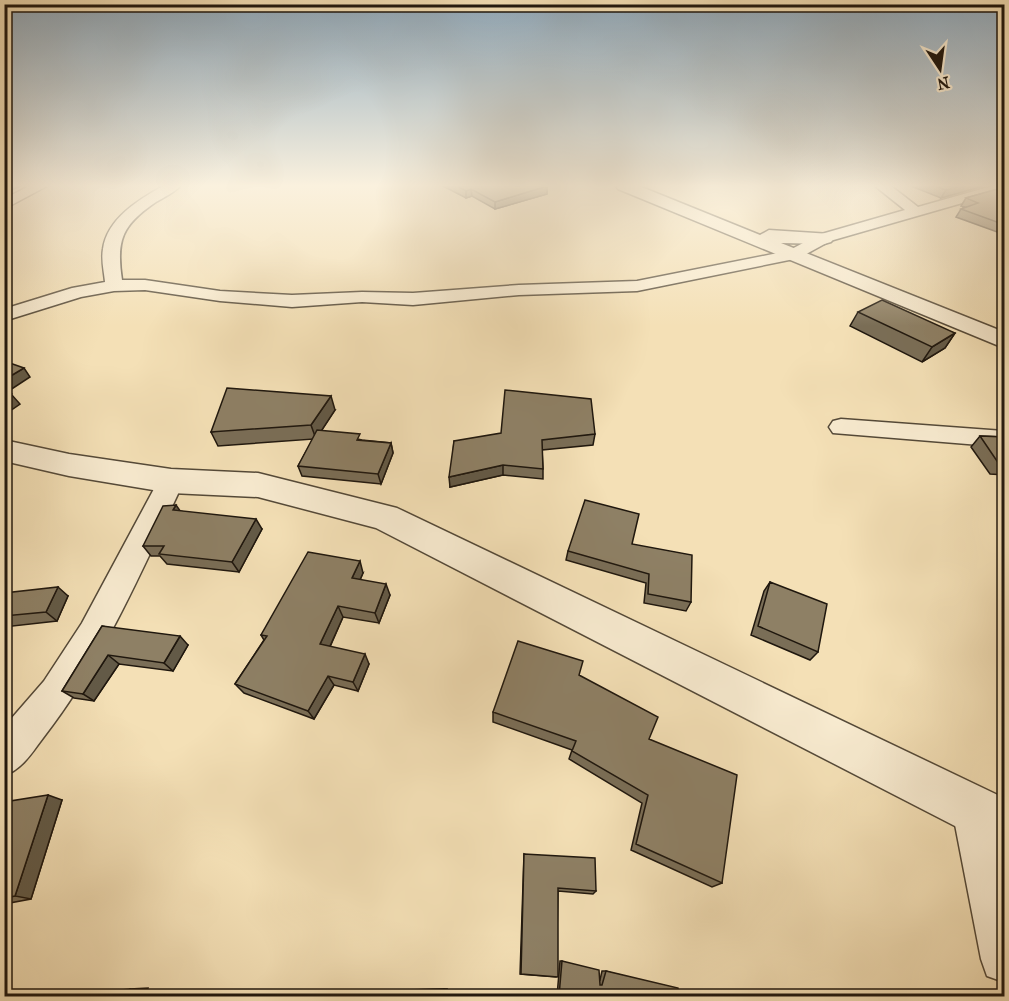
<svg xmlns="http://www.w3.org/2000/svg" width="1009" height="1001" font-family="'IM FELL French Canon',serif">
  <rect width="100%" height="100%" fill="#f4e0b6"/>
  <filter id="stains"><feTurbulence type="fractalNoise" baseFrequency=".00333" numOctaves="4"/><feColorMatrix values="0 0 0 0 .2 0 0 0 0 .09 0 0 0 0 .02 0 0 0 .5 -.17"/></filter>
  <radialGradient id="worn" r=".72"><stop offset=".6" stop-color="#630" stop-opacity="0"/><stop offset="1" stop-color="#630" stop-opacity=".3"/></radialGradient>
  <g fill="none" stroke-linecap="round" stroke-linejoin="round">
    <g stroke="#544938" stroke-width="3">
      <path id="minor" d="M 29,186 L 47,186 L 4,209 L 4,199 Z
        M 163,186 L 180,186 C 174,193 164,197 156,202 C 122,225 116,240 122,280 L 145,280 L 220,291 L 292,295 L 362,292 L 413,293 L 519,285 L 637,281 L 788,251 L 818,235 L 905,210 L 875,186 L 891,186 L 918,207 L 992,186 L 1004,186 L 1004,191 L 830,241 L 799,258 L 637,291 L 519,295 L 413,305 L 362,302 L 292,307 L 220,301 L 145,290 L 114,291 L 81,297 L 4,321 L 4,309 L 72,288 L 105,282 C 104,271 101,260 103,249 C 107,219 138,200 163,186 Z
        M 841,419 L 1004,431 L 1004,447 L 833,433 L 829,427 L 833,421 Z
        M 171,471 L 180,474 L 184,481 C 142,570 104,660 43,738 C 31,754 23,768 4,776 L 4,727 L 44,681 L 82,623 L 162,474 Z
        M 972,789 L 986,795 L 992,809 L 1004,862 L 1004,982 L 987,976 L 981,959 L 952,809 L 958,795 Z"/>
    </g>
    <g stroke="#544938" stroke-width="3">
      <path id="tertiary" d="M 616,186 L 639,186 L 760,235 L 769,230 L 831,234 L 834,238 L 831,242 L 824,244 L 781,243 L 1004,332 L 1004,348 L 618,189 Z
        M 4,440 L 69,454 L 171,469 L 258,473 L 397,508 L 1004,798 L 1004,849 L 986,842 L 376,528 L 258,497 L 171,493 L 69,476 L 4,461 Z"/>
    </g>
    <use href="#minor" fill="#f8ebd0" fill-rule="evenodd"/>
    <use href="#tertiary" fill="#f8ebd0" fill-rule="evenodd"/>
  </g>
  <path fill="#7a6e57" stroke="#1f170e" stroke-width="1.5" d="M 443,186 L 547,186 L 547,194 L 495,209 L 472,196 L 466,198 Z
    M 911,186 L 983,186 L 941,198 Z
    M 1005,187 L 1005,232 L 1000,233 L 956,217 L 961,209 L 965,207 L 961,206 L 966,198 Z
    M 858,312 L 955,333 L 945,348 L 922,362 L 850,326 Z
    M 335,410 L 321,431 L 362,440 L 391,443 L 393,453 L 381,484 L 302,476 L 298,466 L 313,439 L 218,446 L 211,432 Z
    M 595,434 L 593,445 L 542,450 L 543,469 L 543,479 L 503,475 L 450,487 L 454,441 Z
    M 980,436 L 1005,437 L 1005,475 L 990,474 L 971,447 Z
    M 180,511 L 262,529 L 239,572 L 167,564 L 160,556 L 151,556 L 143,546 Z
    M 632,544 L 691,602 L 686,611 L 644,603 L 646,583 L 566,560 L 568,551 Z
    M 363,573 L 360,580 L 390,595 L 379,623 L 343,617 L 330,647 L 369,664 L 358,691 L 334,685 L 314,719 L 244,693 L 235,684 L 264,640 L 261,635 Z
    M 770,582 L 818,652 L 810,660 L 751,635 L 764,591 Z
    M 4,593 L 68,596 L 57,621 L 4,627 Z
    M 102,626 L 188,645 L 173,671 L 119,664 L 94,701 L 74,698 L 62,691 Z
    M 579,675 L 649,739 L 722,883 L 712,887 L 631,850 L 642,803 L 569,759 L 572,750 L 493,722 L 493,712 Z
    M 62,800 L 31,899 L 4,904 L 4,802 Z
    M 524,854 L 596,891 L 593,894 L 558,891 L 556,977 L 520,974 Z
    M 560,961 L 562,961 L 600,980 L 602,971 L 606,971 L 678,996 L 557,996 Z
    M 447,989 L 447,996 L 268,996 L 311,992 Z"/>
  <path fill="#635a47" stroke="#1f170e" stroke-width="1.5" d="M 4,186 L 21,186 L 4,193 Z
    M 547,186 L 547,194 L 495,209 L 495,202 Z
    M 961,186 L 983,186 L 941,198 L 946,190 Z
    M 471,189 L 472,196 L 466,198 L 466,191 Z
    M 955,333 L 945,348 L 922,362 L 932,347 Z
    M 24,368 L 30,377 L 4,394 L 4,380 Z
    M 11,394 L 20,404 L 4,415 L 4,398 Z
    M 331,396 L 335,410 L 316,439 L 311,425 Z
    M 391,443 L 393,453 L 381,484 L 378,474 Z
    M 503,465 L 503,475 L 450,487 L 449,477 Z
    M 176,505 L 183,515 L 173,510 Z
    M 256,519 L 262,529 L 239,572 L 232,562 Z
    M 360,561 L 363,573 L 356,589 L 352,578 Z
    M 386,584 L 390,595 L 379,623 L 375,613 Z
    M 58,587 L 68,596 L 57,621 L 46,612 Z
    M 338,606 L 343,617 L 326,655 L 320,644 Z
    M 180,636 L 188,645 L 173,671 L 164,663 Z
    M 365,654 L 369,664 L 358,691 L 353,682 Z
    M 108,655 L 119,664 L 94,701 L 83,694 Z
    M 328,676 L 334,685 L 314,719 L 308,711 Z
    M 48,795 L 62,800 L 31,899 L 15,896 Z
    M 148,988 L 146,996 L 128,996 L 130,989 Z
    M 444,989 L 447,989 L 447,996 L 444,996 Z"/>
  <path fill="#8e8065" stroke="#1f170e" stroke-width="1.5" d="M 457,186 L 547,186 L 495,202 L 471,189 L 466,191 Z
    M 935,186 L 961,186 L 946,190 Z
    M 1005,187 L 1005,225 L 961,209 L 978,203 L 966,198 Z
    M 882,300 L 955,333 L 932,347 L 858,312 Z
    M 4,361 L 24,368 L 4,380 Z
    M 227,388 L 331,396 L 311,425 L 211,432 Z
    M 505,390 L 591,399 L 595,434 L 542,440 L 543,469 L 503,465 L 449,477 L 454,441 L 501,433 Z
    M 4,393 L 11,394 L 4,398 Z
    M 317,430 L 360,434 L 357,440 L 391,443 L 378,474 L 298,466 Z
    M 980,436 L 1005,437 L 1005,465 L 999,464 Z
    M 585,500 L 639,514 L 632,544 L 692,555 L 691,602 L 648,594 L 649,574 L 568,551 Z
    M 176,505 L 173,510 L 256,519 L 232,562 L 159,554 L 164,546 L 143,546 L 163,506 Z
    M 308,552 L 360,561 L 352,578 L 386,584 L 375,613 L 338,606 L 320,644 L 365,654 L 353,682 L 328,676 L 308,711 L 235,684 L 267,636 L 261,635 Z
    M 770,582 L 827,604 L 818,652 L 758,626 Z
    M 58,587 L 46,612 L 4,616 L 4,593 Z
    M 102,626 L 180,636 L 164,663 L 108,655 L 83,694 L 62,691 Z
    M 518,641 L 583,661 L 579,675 L 658,717 L 649,739 L 737,775 L 722,883 L 636,844 L 648,795 L 572,751 L 576,741 L 493,712 Z
    M 48,795 L 15,896 L 4,898 L 4,802 Z
    M 524,854 L 595,858 L 596,891 L 558,888 L 558,977 L 521,974 Z
    M 562,961 L 599,970 L 600,985 L 602,985 L 606,971 L 678,988 L 678,996 L 559,996 Z
    M 130,989 L 128,996 L 78,996 L 79,994 Z
    M 444,989 L 444,996 L 268,996 L 301,993 Z"/>
  <linearGradient id="sky" x2="0" y2="1"><stop stop-color="#90aabd"/><stop offset="0.57" stop-color="#faf1de"/><stop offset="1" stop-color="#faf1de" stop-opacity="0"/></linearGradient>
  <rect width="1009" height="326" fill="url(#sky)"/>
  <rect width="1009" height="1001" fill="none" stroke="#f4e0b6" stroke-width="24"/>
  <rect x="6" y="6" width="997" height="989" fill="none" stroke="#1f170e" stroke-width="3"/>
  <rect x="12" y="12" width="985" height="977" fill="none" stroke="#1f170e" stroke-width="1.5"/>
  <g transform="translate(940 69) rotate(167)" stroke="#f8ebd0" stroke-width="4.5" paint-order="stroke">
  <path d="M0-4.5L10 22L0 15L-10 22Z" fill="#1f170e"/>
  <text y="-9" font-size="16" font-weight="bold" text-anchor="middle" fill="#1f170e">N</text>
  </g>
  <rect width="100%" height="100%" filter="url(#stains)"/>
  <rect width="100%" height="100%" fill="url(#worn)"/>
</svg>
